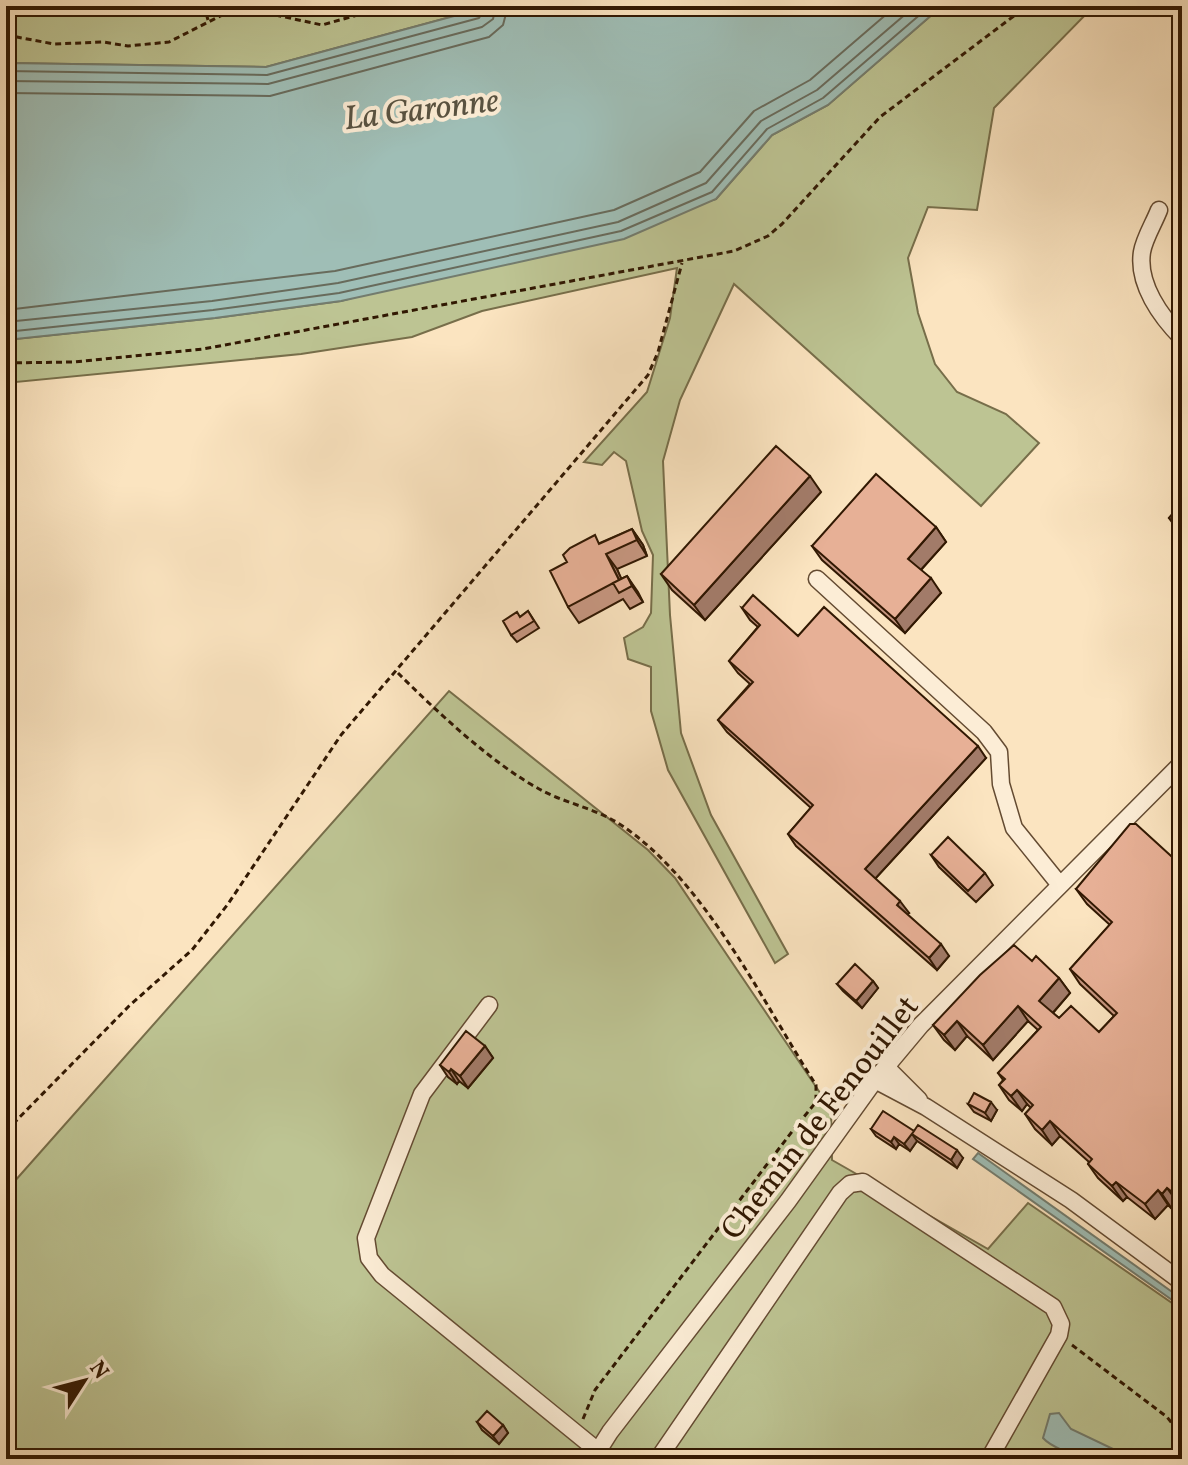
<svg xmlns="http://www.w3.org/2000/svg" width="1188" height="1465" font-family="Vollkorn,serif">
  <rect width="100%" height="100%" fill="#fbe4c0"/>
  <filter id="stains"><feTurbulence type="fractalNoise" baseFrequency=".0025" numOctaves="4"/><feColorMatrix values="0 0 0 0 .2 0 0 0 0 .09 0 0 0 0 .02 0 0 0 .5 -.17"/></filter>
  <radialGradient id="worn" r=".72"><stop offset=".6" stop-color="#630" stop-opacity="0"/><stop offset="1" stop-color="#630" stop-opacity=".3"/></radialGradient>
  <path fill="#bdc493" stroke="#776e4a" stroke-width="2" d="M 6,6 L 491,6 L 266,67 L 6,63 Z
    M 942,6 L 1094,6 L 994,108 L 977,210 L 928,207 L 908,258 L 918,313 L 935,364 L 957,392 L 1006,414 L 1039,443 L 981,506 L 734,284 L 680,400 L 663,461 L 670,615 L 681,733 L 711,815 L 788,954 L 775,963 L 668,770 L 651,711 L 651,667 L 628,659 L 624,638 L 643,627 L 651,613 L 653,555 L 642,531 L 626,461 L 614,452 L 602,465 L 584,462 L 647,392 L 670,318 L 677,268 L 482,311 L 412,337 L 301,354 L 6,383 L 6,340 L 215,318 L 341,301 L 716,199 L 772,135 L 828,105 Z
    M 449,691 L 648,850 L 675,878 L 831,1109 L 832,1160 L 988,1249 L 1028,1203 L 1182,1310 L 1182,1459 L 12,1459 L 6,1454 L 6,1191 Z"/>
  <path fill="#9fbeb6" stroke="#737c6e" stroke-width="2" d="M 491,6 L 942,6 L 828,105 L 772,135 L 716,199 L 624,239 L 341,301 L 215,318 L 6,340 L 6,63 L 266,67 Z
    M 978,1153 L 1182,1299 L 1182,1307 L 973,1159 Z
    M 1059,1413 L 1071,1429 L 1134,1459 L 1077,1459 C 1066,1449 1053,1449 1043,1438 L 1050,1414 Z"/>
  <g fill="none" stroke-linecap="round" stroke-linejoin="round">
    <path stroke="#686b5c" stroke-width="2" d="M 6,71 L 267,75 L 479,18 L 486,6
      M 6,81 L 268,84 L 482,27 L 493,19 L 496,6
      M 6,93 L 270,96 L 489,37 L 503,25 L 508,6
      M 6,310 L 335,271 L 614,210 L 700,172 L 754,111 L 810,80 L 896,6
      M 6,322 L 212,301 L 338,283 L 618,222 L 706,183 L 761,121 L 817,90 L 915,6
      M 6,332 L 213,310 L 339,293 L 621,231 L 712,192 L 767,129 L 823,98 L 930,6"/>
    <g stroke="#644b32" stroke-width="19">
      <path id="minor" d="M 1159,210 C 1154,223 1144,239 1142,252 C 1137,284 1161,317 1182,338
        M 817,579 L 984,732 L 999,752 L 1001,784 L 1014,828 L 1060,885
        M 489,1005 L 422,1094 L 366,1238 L 369,1258 L 382,1275 L 598,1451
        M 886,1067 L 919,1100
        M 875,1080 L 926,1107 L 1071,1200 L 1182,1282
        M 593,1459 L 610,1432 L 788,1201 L 875,1080 L 921,1025 L 1182,763
        M 658,1459 L 840,1193 L 850,1184 L 863,1182 L 1053,1307 L 1061,1324 L 1059,1335 L 989,1459"/>
    </g>
    <path stroke="#311802" stroke-width="3" stroke-dasharray="6 4" stroke-linecap="butt" d="M 204,6 L 208,20
      M 6,35 L 54,44 L 103,42 L 128,46 L 169,42 L 238,7 L 322,25 L 361,14 L 394,13 L 410,6
      M 6,363 L 74,362 L 203,349 L 734,251 L 768,236 L 782,224 L 880,117 L 1027,6
      M 398,673 C 436,711 496,767 543,791 C 568,804 597,809 621,825 C 705,881 762,1001 816,1085 L 816,1102 L 799,1123 L 800,1137 L 808,1148
      M 6,1131 L 129,1006 L 192,950 L 228,904 L 341,735 L 648,375 L 658,352 L 682,263
      M 1072,1345 L 1167,1417 L 1182,1436
      M 583,1419 L 595,1390 L 797,1125"/>
    <use href="#minor" stroke="#fcedd6" stroke-width="16"/>
  </g>
  <path fill="#c79781" stroke="#311802" stroke-width="2" d="M 821,492 L 705,620 L 672,590 L 661,574 Z
    M 1182,503 L 1182,536 L 1169,518 Z
    M 936,527 L 946,542 L 921,570 L 941,593 L 905,633 L 822,560 L 812,546 Z
    M 632,529 L 643,545 L 647,556 L 617,569 L 621,579 L 627,576 L 643,602 L 630,609 L 623,599 L 579,623 L 568,607 L 567,562 L 600,543 Z
    M 742,608 L 798,636 L 986,758 L 875,879 L 909,913 L 907,914 L 949,956 L 937,970 L 796,846 L 788,834 L 811,808 L 727,732 L 718,720 L 750,684 L 738,673 L 729,661 L 758,627 L 750,620 Z
    M 528,611 L 539,628 L 517,642 L 511,635 L 520,617 Z
    M 931,855 L 985,873 L 993,885 L 976,902 L 939,867 Z
    M 1182,866 L 1182,1206 L 1178,1203 L 1172,1209 L 1168,1205 L 1155,1219 L 1127,1197 L 1123,1201 L 1098,1178 L 1088,1164 L 1089,1162 L 1060,1136 L 1052,1145 L 1035,1129 L 1025,1114 L 1031,1108 L 1027,1104 L 1022,1111 L 1009,1100 L 999,1085 L 1003,1080 L 998,1073 L 1038,1030 L 1028,1021 L 993,1060 L 967,1036 L 955,1050 L 944,1040 L 933,1025 L 1032,961 L 1059,978 L 1070,993 L 1053,1013 L 1059,1018 L 1099,1032 L 1114,1016 L 1080,984 L 1070,969 L 1110,925 L 1087,904 L 1076,889 Z
    M 873,981 L 878,988 L 862,1008 L 843,991 L 837,984 Z
    M 485,1046 L 493,1058 L 468,1088 L 459,1081 L 457,1084 L 448,1077 L 440,1065 Z
    M 968,1104 L 997,1110 L 991,1121 L 974,1112 Z
    M 871,1129 L 914,1131 L 963,1158 L 957,1168 L 917,1141 L 910,1151 L 899,1144 L 896,1149 L 876,1136 Z
    M 477,1422 L 503,1425 L 508,1433 L 499,1444 L 482,1430 Z"/>
  <path fill="#a27b69" stroke="#311802" stroke-width="2" d="M 810,476 L 821,492 L 705,620 L 694,605 Z
    M 936,527 L 946,542 L 918,573 L 908,559 Z
    M 632,529 L 643,545 L 647,556 L 637,540 Z
    M 606,554 L 617,569 L 626,589 L 619,580 Z
    M 627,576 L 638,592 L 643,602 L 632,586 Z
    M 931,578 L 941,593 L 905,633 L 895,619 Z
    M 978,746 L 986,758 L 873,881 L 865,869 Z
    M 900,901 L 909,913 L 905,917 L 897,905 Z
    M 941,944 L 949,956 L 937,970 L 929,958 Z
    M 1059,978 L 1070,993 L 1050,1016 L 1039,1001 Z
    M 873,981 L 878,988 L 862,1008 L 856,1001 Z
    M 1018,1006 L 1028,1021 L 993,1060 L 983,1045 Z
    M 957,1021 L 967,1036 L 955,1050 L 944,1035 Z
    M 485,1046 L 493,1058 L 468,1088 L 460,1076 Z
    M 451,1069 L 459,1081 L 457,1084 L 449,1072 Z
    M 1017,1090 L 1027,1104 L 1022,1111 L 1011,1096 Z
    M 991,1102 L 997,1110 L 991,1121 L 985,1113 Z
    M 1050,1121 L 1060,1136 L 1052,1145 L 1042,1130 Z
    M 914,1131 L 912,1134 L 917,1141 L 910,1151 L 904,1144 Z
    M 894,1137 L 899,1144 L 896,1149 L 891,1142 Z
    M 957,1150 L 963,1158 L 957,1168 L 951,1160 Z
    M 1116,1182 L 1127,1197 L 1123,1201 L 1112,1186 Z
    M 1167,1188 L 1178,1203 L 1172,1209 L 1162,1194 Z
    M 1158,1190 L 1168,1205 L 1155,1219 L 1145,1204 Z
    M 503,1425 L 508,1433 L 499,1444 L 493,1436 Z"/>
  <path fill="#e7b096" stroke="#311802" stroke-width="2" d="M 776,446 L 810,476 L 694,605 L 661,574 Z
    M 876,474 L 936,527 L 908,559 L 931,578 L 895,619 L 812,546 Z
    M 1182,503 L 1182,530 L 1169,518 Z
    M 632,529 L 637,540 L 606,554 L 619,580 L 568,607 L 550,571 L 567,562 L 563,555 L 570,548 L 595,535 L 599,544 Z
    M 627,576 L 632,586 L 619,593 L 613,583 Z
    M 753,595 L 798,636 L 824,607 L 978,746 L 865,869 L 900,901 L 897,905 L 941,944 L 929,958 L 788,834 L 813,805 L 718,720 L 753,682 L 729,661 L 760,625 L 742,608 Z
    M 528,611 L 534,621 L 511,635 L 503,621 L 517,612 L 520,617 Z
    M 1130,824 L 1136,824 L 1182,866 L 1182,920 L 1177,926 L 1182,931 L 1182,1200 L 1167,1188 L 1162,1194 L 1158,1190 L 1145,1204 L 1116,1182 L 1112,1186 L 1088,1164 L 1092,1159 L 1050,1121 L 1042,1130 L 1025,1114 L 1033,1105 L 1017,1090 L 1011,1096 L 999,1085 L 1005,1079 L 998,1073 L 1041,1027 L 1018,1006 L 983,1045 L 957,1021 L 944,1035 L 933,1025 L 980,975 L 1014,945 L 1032,961 L 1036,956 L 1059,978 L 1039,1001 L 1059,1018 L 1071,1006 L 1099,1032 L 1117,1013 L 1070,969 L 1112,922 L 1076,889 Z
    M 948,837 L 985,873 L 968,891 L 931,855 Z
    M 855,964 L 873,981 L 856,1001 L 837,984 Z
    M 466,1031 L 485,1046 L 460,1076 L 451,1069 L 449,1072 L 440,1065 Z
    M 974,1093 L 991,1102 L 985,1113 L 968,1104 Z
    M 883,1111 L 914,1131 L 904,1144 L 894,1137 L 891,1142 L 871,1129 Z
    M 918,1125 L 957,1150 L 951,1160 L 912,1134 Z
    M 487,1411 L 503,1425 L 493,1436 L 477,1422 Z"/>
  <g text-anchor="middle" stroke-width="8" stroke-linejoin="round" paint-order="stroke">
    <g font-size="32" fill="#311802" stroke="#fcedd6">
      <text transform="translate(819 1117) rotate(-52)" y="11">Chemin de Fenouillet</text>
    </g>
    <g font-size="34" font-style="italic" fill="#585241" stroke="#fcedd6">
      <text transform="translate(421 108) rotate(-7)" y="12">La Garonne</text>
    </g>
  </g>
  <rect width="1188" height="1465" fill="none" stroke="#fbe4c0" stroke-width="32"/>
  <rect x="8" y="8" width="1172" height="1449" fill="none" stroke="#311802" stroke-width="4"/>
  <rect x="16" y="16" width="1156" height="1433" fill="none" stroke="#311802" stroke-width="2"/>
  <g transform="translate(84 1381) rotate(54)" stroke="#fcedd6" stroke-width="6" paint-order="stroke">
  <path d="M0-6L14 30L0 20L-14 30Z" fill="#311802"/>
  <text y="-12" font-size="22" font-weight="bold" text-anchor="middle" fill="#311802">N</text>
  </g>
  <rect width="100%" height="100%" filter="url(#stains)"/>
  <rect width="100%" height="100%" fill="url(#worn)"/>
</svg>
